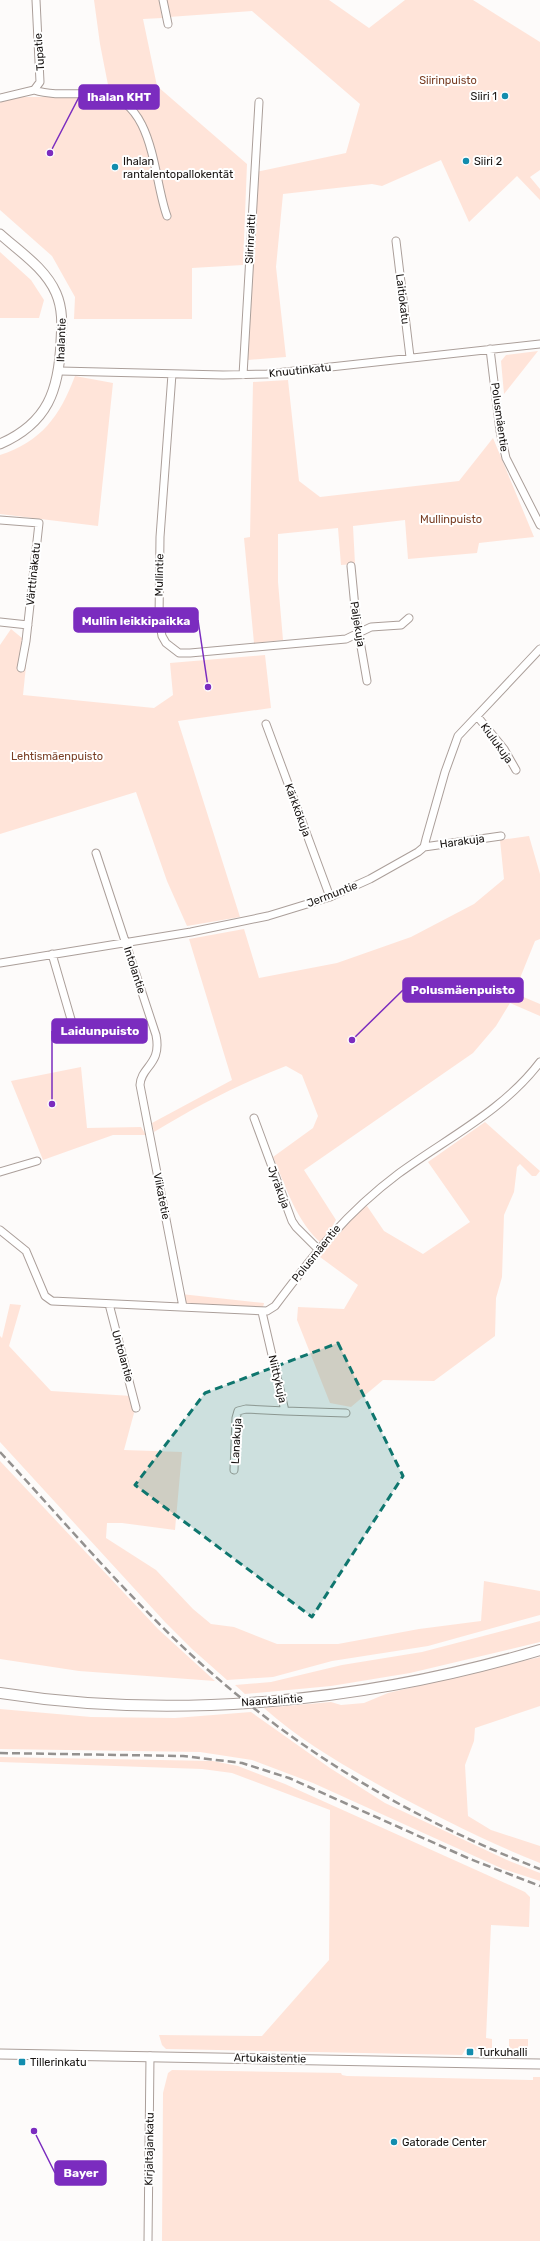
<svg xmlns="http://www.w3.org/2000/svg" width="540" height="2241" font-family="Rubik,sans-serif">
  <rect width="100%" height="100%" fill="#fdfbfa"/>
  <path fill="#ffe4d9" d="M 94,0 L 159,0 L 162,18 L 143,19 L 157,86 L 247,164 L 243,265 L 192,268 L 192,319 L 74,319 L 75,297 L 52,256 L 0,210 L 0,101 L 17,97 L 102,97 L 109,90 L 100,44 Z
    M 166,0 L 329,0 L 369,28 L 405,0 L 473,0 L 540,42 L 540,170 L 530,177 L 540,189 L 540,200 L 517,176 L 469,222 L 441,160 L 382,186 L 372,184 L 283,194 L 276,267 L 286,357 L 248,360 L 256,172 L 346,153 L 360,104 L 252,11 L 169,17 Z
    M 0,252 L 31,280 L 44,300 L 39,318 L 0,318 Z
    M 538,351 L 504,394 L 501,361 L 506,355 Z
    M 75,376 L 113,383 L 98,526 L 0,514 L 0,455 C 41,442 60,416 75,376 Z
    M 288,380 L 299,481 L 320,497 L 459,481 L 493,438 L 534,537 L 479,543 L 477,553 L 408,559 L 405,520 L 353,526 L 355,564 L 341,565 L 338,528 L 278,534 L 278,582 L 283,640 L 254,643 L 244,538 L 250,537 L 253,382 Z
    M 11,629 L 22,638 L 19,665 L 26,666 L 23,695 L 154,708 L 173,695 L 170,663 L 265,655 L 271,708 L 178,721 L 240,917 L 187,926 L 167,881 L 136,792 L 0,834 L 0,645 Z
    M 529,836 L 540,874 L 540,939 L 535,941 L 514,993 L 540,1004 L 540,1016 L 510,1003 L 496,1026 L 473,1053 L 304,1170 L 336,1220 L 322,1244 C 296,1221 287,1189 273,1157 L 313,1128 L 318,1116 L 302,1075 L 286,1066 C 239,1084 197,1106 154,1132 L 152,1123 L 232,1080 L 189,939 L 244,929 L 259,978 L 337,963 L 411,937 L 474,904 L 504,879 L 500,840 Z
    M 81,1067 L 87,1128 L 141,1127 L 146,1135 L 113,1135 L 43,1160 L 11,1081 Z
    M 485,1122 L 540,1171 L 536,1176 L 532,1176 L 520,1164 L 517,1167 L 514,1192 L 504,1215 L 502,1277 L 496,1298 L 495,1336 L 434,1381 L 383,1380 L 351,1407 L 330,1403 L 297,1320 L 298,1307 L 344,1309 L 358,1285 L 320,1257 C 334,1233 339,1216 367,1206 L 384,1231 L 423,1254 L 470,1222 L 428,1162 Z
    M 181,1294 L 264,1303 L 262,1312 L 183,1307 Z
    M 10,1304 L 21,1305 L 9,1346 L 51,1391 L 132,1396 L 134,1413 L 124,1450 L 182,1452 L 175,1530 L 122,1523 L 107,1523 L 106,1538 L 156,1570 L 193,1609 L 211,1624 L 234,1627 L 277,1644 L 338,1644 L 419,1629 L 481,1621 L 484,1581 L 540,1591 L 540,1615 L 428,1646 L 332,1661 L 273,1677 L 227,1680 L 192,1649 L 165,1622 L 0,1442 L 0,1336 L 2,1338 Z
    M 0,1461 L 158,1629 L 215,1681 L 79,1671 L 0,1659 Z
    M 540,1621 L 540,1642 L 410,1673 L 331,1686 L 245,1694 L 235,1685 L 271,1682 L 342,1665 L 422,1652 Z
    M 540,1657 L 540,1706 L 475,1728 L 474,1741 L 465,1765 L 468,1816 L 491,1830 L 540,1846 L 540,1863 C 487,1842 436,1816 386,1789 C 343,1765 301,1741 264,1708 L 331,1702 L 341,1705 L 364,1703 L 388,1693 Z
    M 0,1709 L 91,1717 L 175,1718 L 251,1712 L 330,1768 L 385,1803 L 507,1860 L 540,1873 L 540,1881 L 503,1869 L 313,1783 L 252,1760 L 200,1752 L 0,1749 Z
    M 0,1757 L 213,1761 L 238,1766 L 285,1784 L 525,1892 L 530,1897 L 529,1927 L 491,1925 L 486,2038 L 492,2039 L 492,2051 L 465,2050 L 462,2055 L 166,2049 L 162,2045 L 159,2035 L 262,2036 L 329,1960 L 330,1810 L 232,1773 L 202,1769 L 0,1762 Z
    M 509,2039 L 528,2039 L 528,2051 L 509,2050 Z
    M 172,2070 L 341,2073 L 342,2075 L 347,2076 L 531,2080 L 533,2080 L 533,2077 L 540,2077 L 540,2241 L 162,2241 L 163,2093 L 168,2073 Z"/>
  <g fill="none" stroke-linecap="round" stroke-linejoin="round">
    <g stroke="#ab9f9a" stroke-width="9">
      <path id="minor" d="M 163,0 L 168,24
        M 34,90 C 56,97 80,92 102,94 C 155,100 153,179 167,216
        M 0,98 L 34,90 L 40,82 L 36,0
        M 396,241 L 410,357
        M 490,349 L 500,431 L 506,458 L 540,525
        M 60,371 L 223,375 L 267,374 L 540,344
        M 172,374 L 160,537 L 159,619 L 162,636 L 166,643 L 179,653 L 190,653 L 346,639 L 371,627 L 401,625 L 409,618
        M 243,375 L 259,102
        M 0,520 L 39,523 L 26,641 L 21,668
        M 351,566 L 356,618 L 367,681
        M 0,622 L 28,625
        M 477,716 L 504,749 L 516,770
        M 266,724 L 330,897
        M 424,847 L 501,836
        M 96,853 L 156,1035 C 162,1065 141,1066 140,1085 L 183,1307
        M 52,954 L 75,1033
        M 0,963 L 191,932 L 268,916 L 330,897 L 370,879 L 418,852 L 424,847 L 426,839 L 445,772 L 458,736 L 540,649
        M 254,1118 L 292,1221 L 296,1227 L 318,1249
        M 0,1172 L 37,1161
        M 0,1230 L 26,1251 L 45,1296 L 52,1301 L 267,1311 L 275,1306 C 314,1254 346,1213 398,1174 C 447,1138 503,1111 540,1062
        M 109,1304 L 136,1408
        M 262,1312 L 285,1411 L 346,1413
        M 234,1470 L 236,1418 L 238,1411 L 246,1409 L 285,1411
        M 148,2241 L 150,2056"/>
    </g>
    <g stroke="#ab9f9a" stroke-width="11">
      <path id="tertiary" d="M 0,234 C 20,252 45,268 56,293 C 63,309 62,325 61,341 C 59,390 48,423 0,444
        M 0,2054 L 540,2064"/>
    </g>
    <g stroke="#ab9f9a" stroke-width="12">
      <path id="secondary" d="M 0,1693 C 177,1721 369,1701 540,1650"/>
    </g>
    <use href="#minor" stroke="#fff" stroke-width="7"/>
    <use href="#tertiary" stroke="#fff" stroke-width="9"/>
    <use href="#secondary" stroke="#fff" stroke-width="10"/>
    <path stroke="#94918f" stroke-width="2.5" stroke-dasharray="8 4" stroke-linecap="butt" d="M 0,1452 C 74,1532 145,1618 229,1688 C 322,1766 428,1826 540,1869
      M 0,1753 L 183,1756 L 242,1763 L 289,1778 L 470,1859 L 540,1886"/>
  </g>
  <path fill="#0f766e" fill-opacity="0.2" stroke="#0f766e" stroke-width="3" stroke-dasharray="8 5" stroke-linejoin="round" d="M 338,1343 L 403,1476 L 312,1617 L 135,1485 L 205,1393 Z"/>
  <g fill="#128dae" stroke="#fff" stroke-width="1.5">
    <circle cx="505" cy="96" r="4"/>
    <circle cx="466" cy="161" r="4"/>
    <circle cx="115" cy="167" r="4"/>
    <rect x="466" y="2048" width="8" height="8" rx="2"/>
    <rect x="18" y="2058" width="8" height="8" rx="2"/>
    <circle cx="394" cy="2142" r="4"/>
  </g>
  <g text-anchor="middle" stroke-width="4" stroke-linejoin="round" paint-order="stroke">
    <g font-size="11" fill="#181412" stroke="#fff">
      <text transform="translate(39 52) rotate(-94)" y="4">Tupatie</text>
      <text transform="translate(250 239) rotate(-87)" y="4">Siirinraitti</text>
      <text transform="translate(403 299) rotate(83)" y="4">Laitiokatu</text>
      <text transform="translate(61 340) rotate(-88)" y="4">Ihalantie</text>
      <text transform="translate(300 370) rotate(-6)" y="4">Knuutinkatu</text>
      <text transform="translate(500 417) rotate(82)" y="4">Polusmäentie</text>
      <text transform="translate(33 574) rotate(-84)" y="4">Värttinäkatu</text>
      <text transform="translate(159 575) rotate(-89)" y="4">Mullintie</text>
      <text transform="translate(358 624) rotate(81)" y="4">Paljekuja</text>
      <text transform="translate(497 743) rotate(54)" y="4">Kiulukuja</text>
      <text transform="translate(298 810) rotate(70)" y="4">Kärkkökuja</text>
      <text transform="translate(462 841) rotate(-8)" y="4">Harakuja</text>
      <text transform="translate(332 894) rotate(-21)" y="4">Jermuntie</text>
      <text transform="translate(135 970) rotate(72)" y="4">Intolantie</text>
      <text transform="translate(279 1187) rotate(70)" y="4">Jyräkuja</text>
      <text transform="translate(162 1196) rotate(79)" y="4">Viikatetie</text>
      <text transform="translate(316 1253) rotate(-51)" y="4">Polusmäentie</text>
      <text transform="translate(123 1356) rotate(74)" y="4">Untolantie</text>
      <text transform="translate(278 1379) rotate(77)" y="4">Niittykuja</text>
      <text transform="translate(236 1441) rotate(-87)" y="4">Lanakuja</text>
      <text transform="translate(272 1700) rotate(-4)" y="4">Naantalintie</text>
      <text transform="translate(270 2058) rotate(1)" y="4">Artukaistentie</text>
      <text transform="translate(149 2149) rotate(-89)" y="4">Kirjaltajankatu</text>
    </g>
    <g font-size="11" fill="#793e24" stroke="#fff">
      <text x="448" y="84">Siirinpuisto</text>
      <text x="451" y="523">Mullinpuisto</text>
      <text x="57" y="760">Lehtismäenpuisto</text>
    </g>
    <g font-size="11" fill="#181412" stroke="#fff" text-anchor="start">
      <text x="497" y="100" text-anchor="end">Siiri 1</text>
      <text x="123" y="165">Ihalan<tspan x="123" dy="13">rantalentopallokentät</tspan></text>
      <text x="474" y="165">Siiri 2</text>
      <text x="478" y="2056">Turkuhalli</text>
      <text x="30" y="2066">Tillerinkatu</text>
      <text x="402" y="2146">Gatorade Center</text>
    </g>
  </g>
  <path fill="none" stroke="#7b2cbf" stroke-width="1.5" d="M50 153L79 97M208 687L198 620M352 1040L403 990M52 1104L52 1031M34 2131L55 2173"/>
  <g fill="#7b2cbf" stroke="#fff" stroke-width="1.5">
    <circle cx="50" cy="153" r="4"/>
    <circle cx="208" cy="687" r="4"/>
    <circle cx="352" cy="1040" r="4"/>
    <circle cx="52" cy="1104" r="4"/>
    <circle cx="34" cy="2131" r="4"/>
  </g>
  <g fill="#7b2cbf" stroke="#7b2cbf" stroke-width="1.5">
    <rect x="79" y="85" width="80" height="24" rx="4"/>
    <rect x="74" y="608" width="124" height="24" rx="4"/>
    <rect x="403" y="978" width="120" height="24" rx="4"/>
    <rect x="52" y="1019" width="95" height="24" rx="4"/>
    <rect x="55" y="2161" width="51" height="24" rx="4"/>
  </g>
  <g font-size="12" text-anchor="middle" font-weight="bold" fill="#fff">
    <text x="119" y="101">Ihalan KHT</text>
    <text x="136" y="625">Mullin leikkipaikka</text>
    <text x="463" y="994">Polusmäenpuisto</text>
    <text x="100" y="1035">Laidunpuisto</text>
    <text x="81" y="2177">Bayer</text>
  </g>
</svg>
